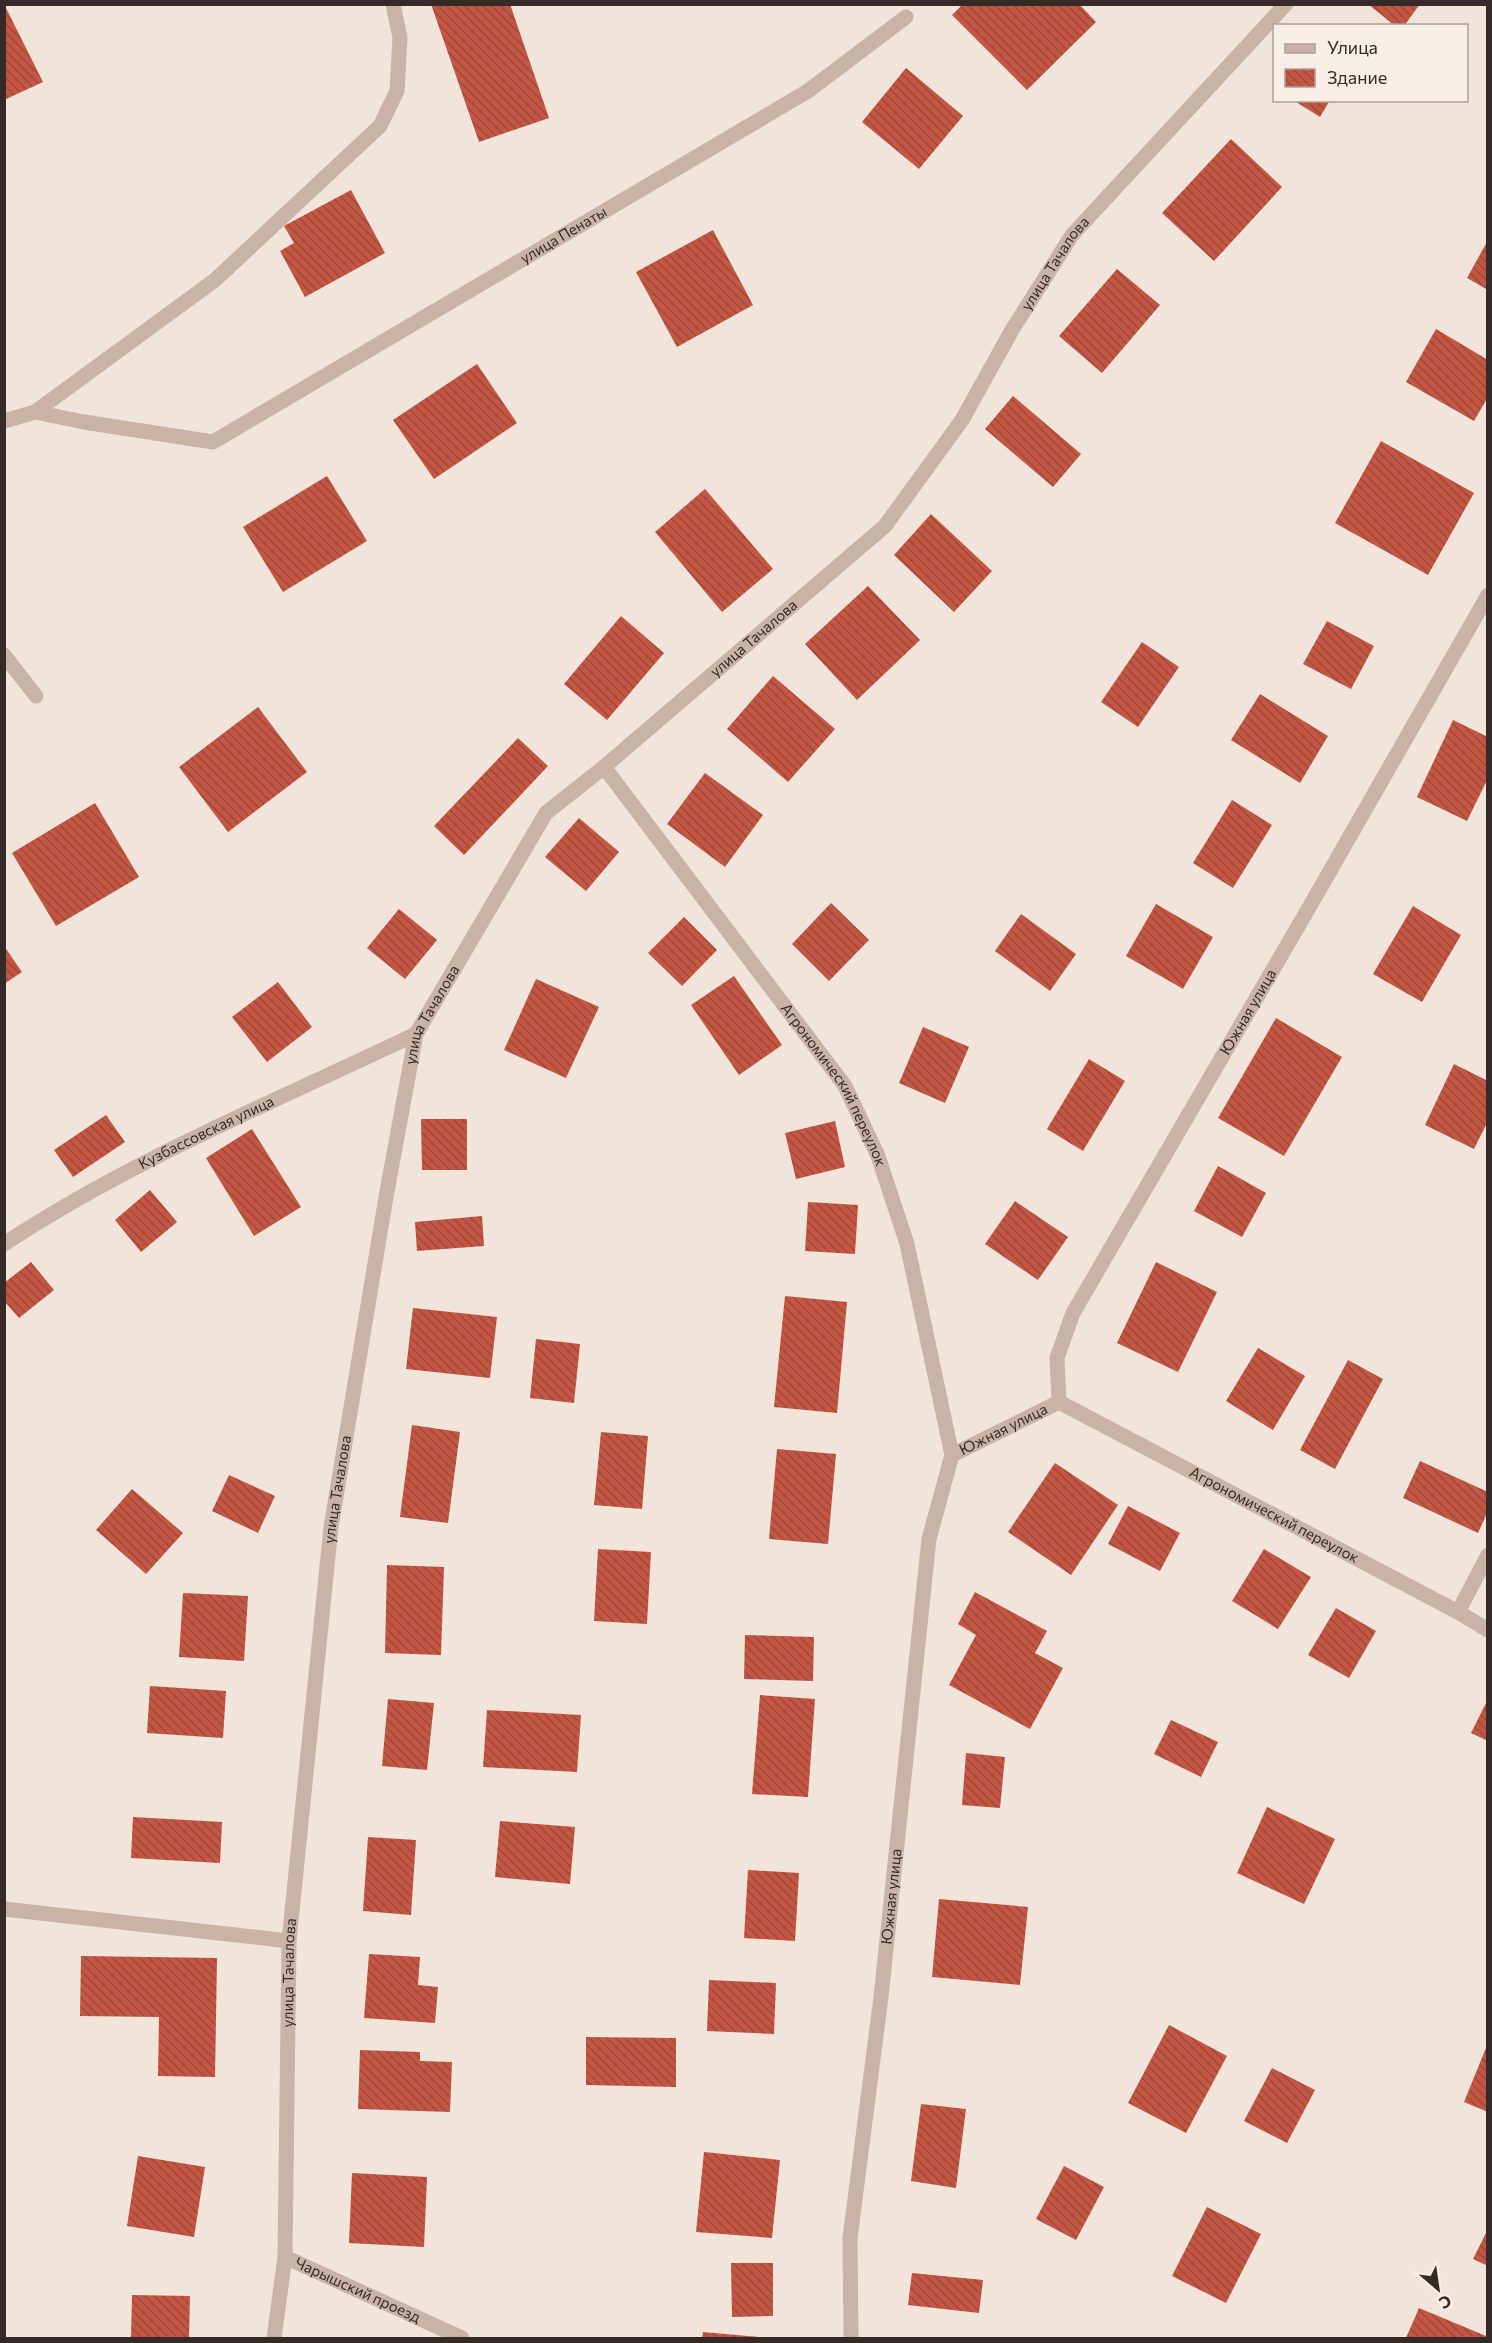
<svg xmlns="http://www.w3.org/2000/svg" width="1492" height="2343" font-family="Commissioner,sans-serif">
  <defs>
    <pattern id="building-back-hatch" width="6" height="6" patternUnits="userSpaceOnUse" patternTransform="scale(1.5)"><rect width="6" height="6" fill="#c45744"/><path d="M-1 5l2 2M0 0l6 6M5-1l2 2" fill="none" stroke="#a04839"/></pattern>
  </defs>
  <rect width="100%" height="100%" fill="#f1e4da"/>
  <path fill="url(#building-back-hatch)" d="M 4,4 L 43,82 L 4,100 Z
    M 431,4 L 510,4 L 549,118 L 479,142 Z
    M 963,4 L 1079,4 L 1096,22 L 1027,90 L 952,15 Z
    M 1368,4 L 1420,4 L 1404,26 L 1395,26 Z
    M 906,68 L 963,116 L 919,169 L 862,122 Z
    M 1293,100 L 1330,100 L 1320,117 Z
    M 1231,139 L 1282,187 L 1214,261 L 1162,213 Z
    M 351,190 L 385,253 L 305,297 L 280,251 L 294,243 L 284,226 Z
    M 713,230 L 753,305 L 677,347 L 636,272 Z
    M 1488,240 L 1488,290 L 1467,278 Z
    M 1117,269 L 1160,305 L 1102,373 L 1059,336 Z
    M 1436,329 L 1488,360 L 1488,397 L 1474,421 L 1406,382 Z
    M 477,364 L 517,423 L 434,479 L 393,420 Z
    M 1013,396 L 1081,454 L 1053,487 L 985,429 Z
    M 1381,441 L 1474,493 L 1428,575 L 1335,523 Z
    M 327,476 L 367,541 L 283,592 L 243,527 Z
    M 705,489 L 773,569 L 722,612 L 655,532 Z
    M 931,514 L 992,571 L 954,612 L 894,555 Z
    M 868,586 L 920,640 L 857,700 L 805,644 Z
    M 621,616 L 664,653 L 607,720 L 564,684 Z
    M 1327,621 L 1374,646 L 1351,689 L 1303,664 Z
    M 1142,642 L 1179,667 L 1138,727 L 1101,702 Z
    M 773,676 L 835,729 L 788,782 L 727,729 Z
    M 1260,694 L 1328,736 L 1300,783 L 1231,740 Z
    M 258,707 L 307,772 L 228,832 L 179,767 Z
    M 1453,720 L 1488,737 L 1488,778 L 1467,821 L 1417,797 Z
    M 518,738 L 548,766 L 464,855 L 434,826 Z
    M 705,773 L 763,815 L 725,867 L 667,824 Z
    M 1232,800 L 1272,825 L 1233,888 L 1193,863 Z
    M 95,803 L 139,877 L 56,926 L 12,853 Z
    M 579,818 L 619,852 L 586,891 L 545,857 Z
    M 831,903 L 869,940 L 829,981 L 792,944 Z
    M 1156,904 L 1213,937 L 1183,989 L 1126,956 Z
    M 1413,906 L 1461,935 L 1422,1002 L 1373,974 Z
    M 399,909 L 437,940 L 405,979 L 367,948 Z
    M 1021,914 L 1076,954 L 1050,991 L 995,951 Z
    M 684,917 L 717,950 L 682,986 L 648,953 Z
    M 4,946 L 22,972 L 4,984 Z
    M 734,976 L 782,1045 L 739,1075 L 691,1005 Z
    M 536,979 L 599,1007 L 566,1078 L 504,1050 Z
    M 278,982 L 312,1027 L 267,1062 L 232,1017 Z
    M 1276,1018 L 1342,1057 L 1284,1156 L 1218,1118 Z
    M 923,1027 L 969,1047 L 945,1103 L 899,1083 Z
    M 1089,1059 L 1125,1081 L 1083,1151 L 1047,1129 Z
    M 1454,1064 L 1488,1081 L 1488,1121 L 1474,1149 L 1425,1125 Z
    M 106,1115 L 125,1142 L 73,1177 L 54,1150 Z
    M 421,1119 L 467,1119 L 467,1170 L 422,1170 Z
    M 835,1121 L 845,1167 L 796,1179 L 785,1133 Z
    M 252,1129 L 301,1207 L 254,1236 L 206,1158 Z
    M 1218,1166 L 1266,1193 L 1242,1237 L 1194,1211 Z
    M 150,1190 L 177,1222 L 141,1252 L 115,1220 Z
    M 1015,1201 L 1068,1237 L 1038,1280 L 985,1244 Z
    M 808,1202 L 858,1205 L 855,1254 L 805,1251 Z
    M 482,1216 L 484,1246 L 417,1251 L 415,1222 Z
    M 31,1262 L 54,1290 L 19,1318 L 4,1301 L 4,1283 Z
    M 1156,1262 L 1217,1292 L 1178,1372 L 1117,1343 Z
    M 785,1296 L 847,1302 L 837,1413 L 774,1407 Z
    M 413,1308 L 497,1317 L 490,1378 L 406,1369 Z
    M 536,1339 L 580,1344 L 574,1403 L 530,1398 Z
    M 1258,1348 L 1305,1376 L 1273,1430 L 1226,1401 Z
    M 1348,1360 L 1383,1379 L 1335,1469 L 1300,1450 Z
    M 412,1425 L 460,1432 L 448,1523 L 400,1517 Z
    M 601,1432 L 648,1436 L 642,1509 L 594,1505 Z
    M 777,1449 L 836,1454 L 828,1544 L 769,1539 Z
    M 1420,1461 L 1488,1492 L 1488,1511 L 1478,1533 L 1403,1498 Z
    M 1055,1463 L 1118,1505 L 1071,1575 L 1008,1532 Z
    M 229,1475 L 275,1496 L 258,1533 L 212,1511 Z
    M 132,1489 L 183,1533 L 146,1574 L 96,1530 Z
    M 1128,1506 L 1180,1533 L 1160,1571 L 1108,1544 Z
    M 598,1549 L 651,1552 L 647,1624 L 594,1621 Z
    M 1264,1549 L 1311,1577 L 1278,1629 L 1232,1601 Z
    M 387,1565 L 444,1567 L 441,1655 L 385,1653 Z
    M 975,1592 L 1047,1631 L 1035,1653 L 1063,1668 L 1030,1729 L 949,1685 L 976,1635 L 958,1624 Z
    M 183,1593 L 248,1596 L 244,1661 L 179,1657 Z
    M 1336,1608 L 1376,1631 L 1349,1678 L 1308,1655 Z
    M 745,1635 L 814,1637 L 813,1681 L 744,1679 Z
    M 150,1686 L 226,1691 L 223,1738 L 147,1733 Z
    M 760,1695 L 815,1699 L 808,1797 L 752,1794 Z
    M 388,1699 L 434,1703 L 427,1770 L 382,1766 Z
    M 1488,1699 L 1488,1741 L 1471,1733 Z
    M 487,1710 L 581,1715 L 577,1772 L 483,1767 Z
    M 1171,1720 L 1218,1742 L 1201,1777 L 1154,1754 Z
    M 966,1753 L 1005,1757 L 1000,1808 L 962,1805 Z
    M 1267,1807 L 1335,1839 L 1304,1904 L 1237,1873 Z
    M 133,1817 L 222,1822 L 220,1863 L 131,1858 Z
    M 500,1821 L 575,1827 L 570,1884 L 495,1877 Z
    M 368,1837 L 416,1840 L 411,1915 L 363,1911 Z
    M 748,1870 L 799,1873 L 795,1941 L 744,1938 Z
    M 939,1899 L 1028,1907 L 1020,1985 L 932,1977 Z
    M 369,1954 L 420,1957 L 418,1985 L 438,1987 L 435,2023 L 364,2018 Z
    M 81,1956 L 217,1958 L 215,2077 L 158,2076 L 159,2017 L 80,2016 Z
    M 709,1980 L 776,1983 L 774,2034 L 707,2031 Z
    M 1169,2025 L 1227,2056 L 1186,2133 L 1128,2103 Z
    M 586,2037 L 676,2038 L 676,2087 L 586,2085 Z
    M 1488,2043 L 1488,2112 L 1464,2102 Z
    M 360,2050 L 420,2052 L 420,2061 L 452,2062 L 450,2112 L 358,2109 Z
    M 1272,2068 L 1315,2090 L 1287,2143 L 1244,2121 Z
    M 921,2104 L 966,2109 L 956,2188 L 911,2181 Z
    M 704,2152 L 780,2160 L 772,2238 L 696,2232 Z
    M 138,2156 L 205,2167 L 194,2237 L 127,2226 Z
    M 1064,2166 L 1104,2187 L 1076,2240 L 1036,2219 Z
    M 352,2173 L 427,2177 L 424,2247 L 349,2243 Z
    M 1207,2207 L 1261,2234 L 1226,2303 L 1172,2276 Z
    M 1488,2229 L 1488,2266 L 1473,2259 Z
    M 731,2263 L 773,2263 L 773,2316 L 732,2317 Z
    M 912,2273 L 983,2280 L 979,2313 L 908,2305 Z
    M 132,2295 L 190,2296 L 189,2338 L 131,2338 Z
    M 1419,2308 L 1486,2336 L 1485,2338 L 1406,2338 Z
    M 703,2332 L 759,2337 L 759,2338 L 702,2338 Z"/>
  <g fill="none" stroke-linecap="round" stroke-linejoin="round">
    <g stroke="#c9b2a6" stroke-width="15">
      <path d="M 35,412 L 215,280 L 380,126 L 397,91 L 400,38 L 393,4"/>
      <path id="s1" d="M 4,421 L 35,412 L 84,422 L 213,442 L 808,91 L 906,17"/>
      <path d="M 4,655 L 36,696"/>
      <path id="s2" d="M 604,767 L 845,1086 L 878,1156 L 907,1244 L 952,1455"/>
      <path id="s3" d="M 4,1244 C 133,1159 278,1100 416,1034"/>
      <path id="s4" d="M 1059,1402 L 1458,1612 L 1488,1630"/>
      <path d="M 1458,1612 L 1488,1555"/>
      <path d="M 4,1909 L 289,1941"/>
      <path id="s5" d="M 285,2257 L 462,2338"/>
      <path id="s6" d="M 274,2338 L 285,2257 L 289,1941 L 331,1527 L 386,1197 L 416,1034 L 546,813 L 604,767 L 885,526 L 962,420 L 1012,330 L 1072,235 L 1286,4"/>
      <path id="s7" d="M 851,2338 L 850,2238 L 881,1997 L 929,1539 L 952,1455 L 1059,1402 L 1057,1358 L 1073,1313 L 1314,899 L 1488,595"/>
    </g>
  </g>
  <g text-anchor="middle" stroke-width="6" stroke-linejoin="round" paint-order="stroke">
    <g font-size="15" fill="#352a27" stroke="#f9eee6">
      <text dy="5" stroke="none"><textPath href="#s1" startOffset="620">улица Пенаты</textPath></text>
      <text dy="5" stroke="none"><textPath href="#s6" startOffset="2328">улица Тачалова</textPath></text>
      <text dy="5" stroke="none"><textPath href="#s6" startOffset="1842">улица Тачалова</textPath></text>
      <text dy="5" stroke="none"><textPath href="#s7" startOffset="1450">Южная улица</textPath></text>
      <text dy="5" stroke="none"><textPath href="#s6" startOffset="1338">улица Тачалова</textPath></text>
      <text dy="5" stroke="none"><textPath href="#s2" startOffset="393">Агрономический переулок</textPath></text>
      <text dy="5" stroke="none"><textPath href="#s3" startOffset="231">Кузбассовская улица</textPath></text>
      <text dy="5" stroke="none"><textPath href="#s7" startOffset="948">Южная улица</textPath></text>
      <text dy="5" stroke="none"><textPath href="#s6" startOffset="852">улица Тачалова</textPath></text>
      <text dy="5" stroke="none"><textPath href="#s4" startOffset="243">Агрономический переулок</textPath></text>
      <text dy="5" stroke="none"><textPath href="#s7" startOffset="444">Южная улица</textPath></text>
      <text dy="5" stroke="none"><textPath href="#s6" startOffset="366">улица Тачалова</textPath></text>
      <text dy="5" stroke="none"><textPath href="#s5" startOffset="80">Чарышский проезд</textPath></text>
    </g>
  </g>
  <rect width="1492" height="2343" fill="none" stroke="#352a27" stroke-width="12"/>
  <rect x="1273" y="24" width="195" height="78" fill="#f9eee6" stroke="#aba09a" stroke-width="1.5"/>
  <rect x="1285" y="44" width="30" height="9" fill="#c9b2a6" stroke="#aba09a" stroke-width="1.5"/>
  <text x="1327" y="54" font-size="18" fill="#352a27">Улица</text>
  <rect x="1285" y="69" width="30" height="18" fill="url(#building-back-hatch)" stroke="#aba09a" stroke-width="1.5"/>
  <text x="1327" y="84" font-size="18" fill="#352a27">Здание</text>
  <g transform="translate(1438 2289) rotate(151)" stroke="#f9eee6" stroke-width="4.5" paint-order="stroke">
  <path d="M0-4.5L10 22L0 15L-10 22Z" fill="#352a27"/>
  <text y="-9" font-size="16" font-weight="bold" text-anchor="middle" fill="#352a27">С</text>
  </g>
</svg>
